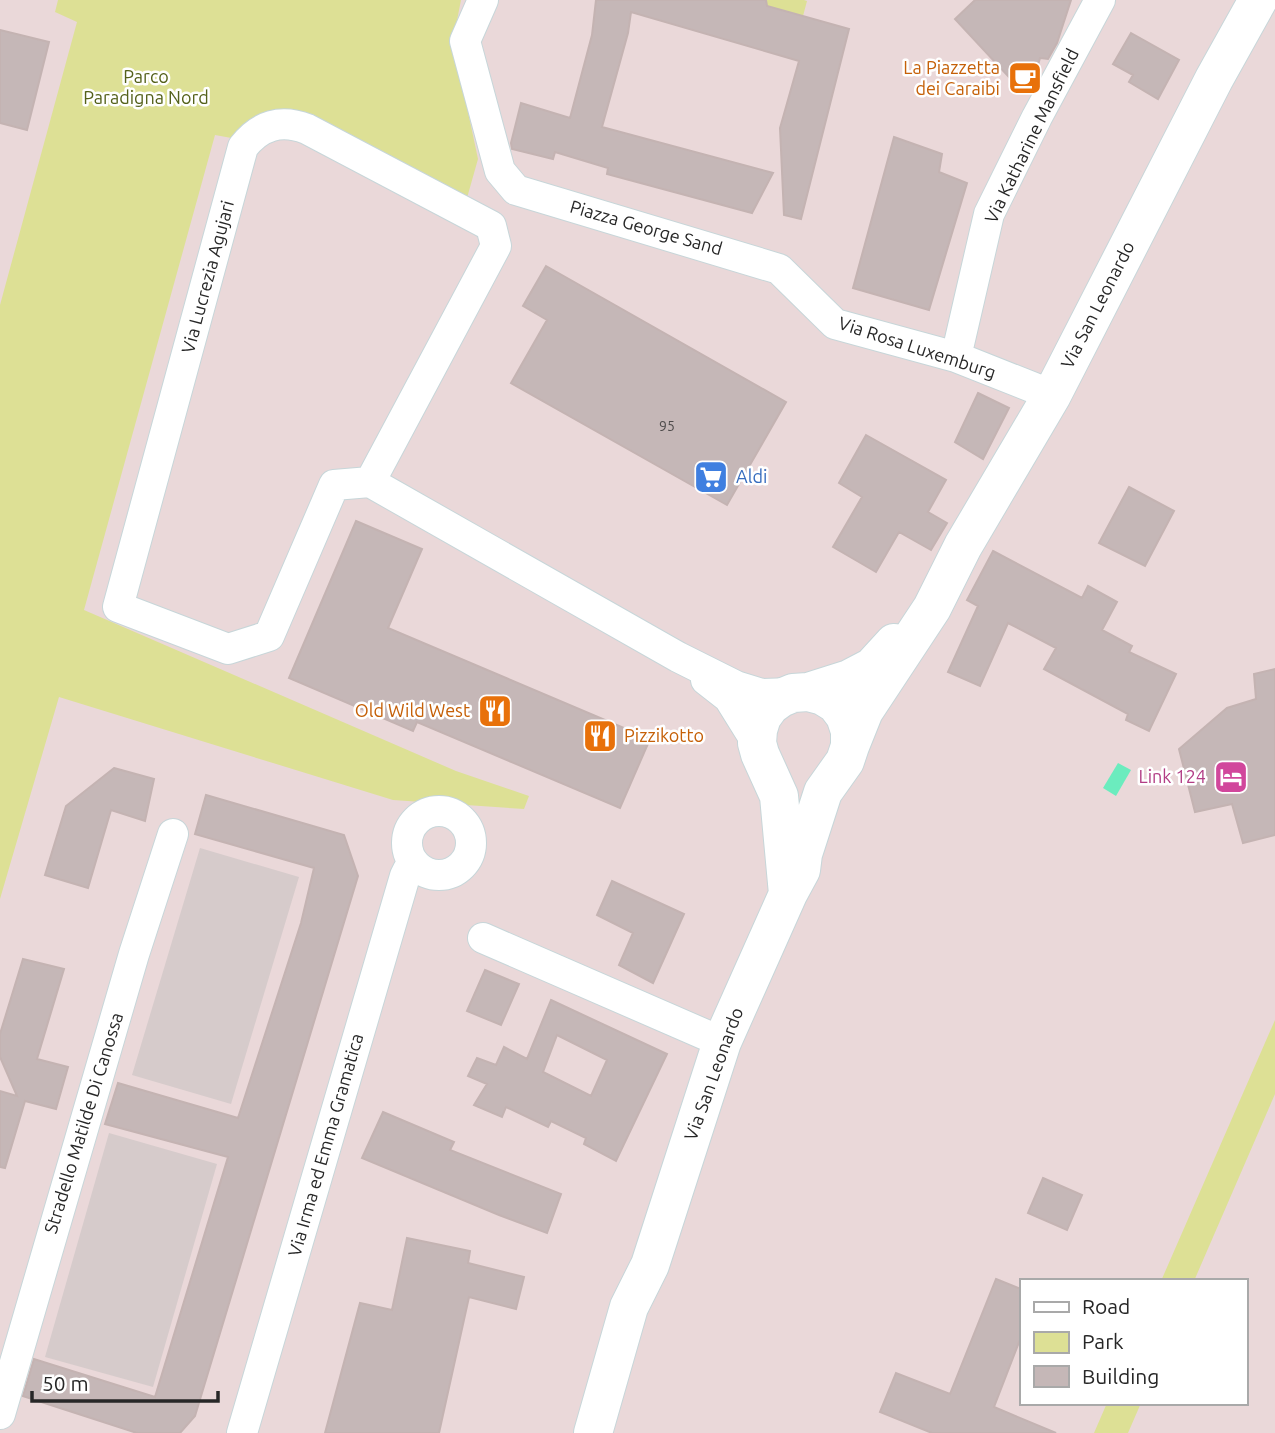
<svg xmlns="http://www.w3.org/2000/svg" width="1275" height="1433" font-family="Ubuntu,sans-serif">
  <rect width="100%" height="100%" fill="#ead8d9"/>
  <path fill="#dde095" d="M 58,0 L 461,0 L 453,41 L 478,159 L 467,198 L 315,120 L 237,139 L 215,135 L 84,610 L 456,771 L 529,796 L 524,809 L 393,800 L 59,697 L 0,899 L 0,305 L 77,22 L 55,12 Z
    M 762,0 L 804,0 L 807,1 L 803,16 L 767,6 Z
    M 1275,1020 L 1275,1094 L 1194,1281 L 1161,1281 Z
    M 1107,1403 L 1141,1403 L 1128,1433 L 1094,1433 Z"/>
  <path fill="#d6cbcb" d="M 200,848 L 299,877 L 231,1104 L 132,1075 Z
    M 109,1133 L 217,1164 L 153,1387 L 45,1357 Z"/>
  <path fill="#6becbe" d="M 1118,763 L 1131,770 L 1116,796 L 1103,788 Z"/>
  <path fill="#c5b7b7" stroke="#c4b3b2" stroke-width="2" fill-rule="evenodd" d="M 596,0 L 766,0 L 767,6 L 849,29 L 801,219 L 784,215 L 780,128 L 799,61 L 631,12 L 628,33 L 602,127 L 773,173 L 752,213 L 607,174 L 608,168 L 555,152 L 553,159 L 512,149 L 511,143 L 521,103 L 570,118 L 592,35 Z
    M 975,0 L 1071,0 L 1057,43 L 1048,59 L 1040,58 L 1031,90 L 1020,89 L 955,19 Z
    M 0,30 L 49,42 L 27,130 L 0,123 Z
    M 1131,33 L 1179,60 L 1158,99 L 1129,82 L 1133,75 L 1113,64 Z
    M 894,137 L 942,154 L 939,172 L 967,183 L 929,310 L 853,288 Z
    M 546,266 L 786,402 L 727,505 L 511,383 L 547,320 L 523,306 Z
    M 978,393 L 1009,408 L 983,459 L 955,442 Z
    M 866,435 L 946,480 L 928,512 L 947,523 L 931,550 L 899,532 L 876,572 L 833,547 L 862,497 L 839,483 Z
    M 1129,487 L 1174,511 L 1145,566 L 1099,543 Z
    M 356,521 L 422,549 L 388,628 L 650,739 L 620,808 L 417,722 L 413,731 L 289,678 Z
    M 993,551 L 1082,598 L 1088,586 L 1117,602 L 1102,630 L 1132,646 L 1129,652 L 1176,674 L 1149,731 L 1126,720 L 1128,714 L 1044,669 L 1056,648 L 1008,623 L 980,686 L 948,672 L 978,606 L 967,600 Z
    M 1275,669 L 1275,835 L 1243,843 L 1232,804 L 1195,812 L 1179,749 L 1227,708 L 1256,699 L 1254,674 Z
    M 114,768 L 154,779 L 145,821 L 111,810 L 88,888 L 45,875 L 66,806 Z
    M 206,795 L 344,835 L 358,876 L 195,1416 L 180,1433 L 137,1433 L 23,1396 L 34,1359 L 155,1397 L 228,1157 L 105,1124 L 118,1083 L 238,1118 L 301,923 L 314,868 L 195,834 Z
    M 612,881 L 684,914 L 653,983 L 619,965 L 633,933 L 597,915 Z
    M 23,959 L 64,969 L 37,1059 L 68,1067 L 56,1109 L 25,1101 L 5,1168 L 0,1167 L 0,1091 L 17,1096 L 0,1057 L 0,1034 Z
    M 485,970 L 519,984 L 501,1025 L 467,1011 Z
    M 551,1000 L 667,1054 L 616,1161 L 584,1144 L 586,1138 L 551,1121 L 548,1127 L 506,1107 L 502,1117 L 474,1105 L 487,1084 L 468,1076 L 477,1058 L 496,1065 L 504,1047 L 527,1059 ZM 557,1035 L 607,1060 L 591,1096 L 543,1072 Z
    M 383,1112 L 454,1142 L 450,1150 L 561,1194 L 547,1233 L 499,1215 L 362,1158 Z
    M 1043,1178 L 1082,1195 L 1067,1230 L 1028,1213 Z
    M 407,1238 L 470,1251 L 468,1263 L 524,1277 L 516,1309 L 469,1297 L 439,1433 L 325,1433 L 360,1303 L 392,1310 Z
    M 996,1279 L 1021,1289 L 1021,1337 L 994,1407 L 1056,1433 L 932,1433 L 880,1412 L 896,1373 L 950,1394 Z"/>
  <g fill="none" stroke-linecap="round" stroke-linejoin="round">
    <g stroke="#c7d6d9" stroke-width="32">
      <path id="street" d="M 483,0 L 465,41 L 500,171 L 516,190 L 779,269 L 835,324 L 956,357 L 1052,395
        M 956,357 L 989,214 L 1037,117 L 1100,0
        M 370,482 L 496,246 L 491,226 L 307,129 C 281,119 260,125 243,147 L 118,607 L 228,649 L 269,636 L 334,485 L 370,482 L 678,657 L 736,686 L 762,694 L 793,693
        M 706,680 L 729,698 L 757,743
        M407 843a32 32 0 1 1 64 0a32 32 0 1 1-64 0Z
        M 483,938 L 722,1042
        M 0,1414 L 134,954 L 173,834
        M 242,1433 L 405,876 L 408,870 L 421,870"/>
    </g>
    <g stroke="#c7d6d9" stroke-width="40">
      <path id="secondary" d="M 808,692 L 849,679 L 872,667 L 894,643
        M 850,746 L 864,711 L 932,608 L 963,546 L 1052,395 L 1214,79 L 1258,0
        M 593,1433 L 629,1307 L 650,1265 L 722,1042 L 788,894 L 801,870 L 803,854 L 823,792 L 845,761 L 850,746 L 850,731 L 845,716 L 836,704 L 823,696 L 808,692 L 793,693 L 781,698 L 770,706 L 762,717 L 758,730 L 757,743 L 760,754 L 779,796 L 788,894"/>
    </g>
    <use href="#street" stroke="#fff" stroke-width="30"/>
    <use href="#secondary" stroke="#fff" stroke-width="38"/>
  </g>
  <defs>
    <g id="cafe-square" transform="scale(1.75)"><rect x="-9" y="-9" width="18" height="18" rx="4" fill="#e8710a" stroke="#fff"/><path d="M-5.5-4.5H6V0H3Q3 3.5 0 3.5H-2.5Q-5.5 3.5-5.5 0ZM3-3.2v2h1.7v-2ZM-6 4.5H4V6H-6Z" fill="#fff"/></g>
    <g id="supermarket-square" transform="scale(1.75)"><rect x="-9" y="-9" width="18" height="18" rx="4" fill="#3f7fe0" stroke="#fff"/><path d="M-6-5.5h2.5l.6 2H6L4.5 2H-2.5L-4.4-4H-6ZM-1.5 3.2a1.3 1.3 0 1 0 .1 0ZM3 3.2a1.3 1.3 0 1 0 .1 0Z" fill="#fff"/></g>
    <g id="restaurant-square" transform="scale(1.75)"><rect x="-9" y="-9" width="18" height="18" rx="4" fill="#e8710a" stroke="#fff"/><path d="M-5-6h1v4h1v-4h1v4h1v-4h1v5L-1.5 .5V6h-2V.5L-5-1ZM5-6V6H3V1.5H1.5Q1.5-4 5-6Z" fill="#fff"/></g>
    <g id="hotel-square" transform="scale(1.75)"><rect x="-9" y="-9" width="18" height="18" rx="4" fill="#d1479c" stroke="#fff"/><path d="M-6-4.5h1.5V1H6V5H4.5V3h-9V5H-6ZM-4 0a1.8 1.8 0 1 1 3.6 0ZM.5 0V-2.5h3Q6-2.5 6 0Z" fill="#fff"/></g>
  </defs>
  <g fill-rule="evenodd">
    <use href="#cafe-square" x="1025" y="78"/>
    <use href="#supermarket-square" x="711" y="477"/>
    <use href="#restaurant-square" x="495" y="711"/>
    <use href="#restaurant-square" x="600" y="736"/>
    <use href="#hotel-square" x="1231" y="777"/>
  </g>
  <g text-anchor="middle" stroke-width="5" stroke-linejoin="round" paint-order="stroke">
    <g font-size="14" fill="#4e4b4b">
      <text x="667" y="431">95</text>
    </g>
    <g font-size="18" fill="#c56008" stroke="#fff" text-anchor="end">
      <text x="1000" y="74">La Piazzetta<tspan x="1000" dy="21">dei Caraibi</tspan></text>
      <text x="470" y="717">Old Wild West</text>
      <text x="624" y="742" text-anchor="start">Pizzikotto</text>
    </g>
    <g font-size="18" fill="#54611a" stroke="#fff">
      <text x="146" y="83">Parco<tspan x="146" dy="21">Paradigna Nord</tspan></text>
    </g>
    <g font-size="18" fill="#272727" stroke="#fff">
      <text transform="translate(1032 136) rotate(-64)" y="6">Via Katharine Mansfield</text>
      <text transform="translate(646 228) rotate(16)" y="6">Piazza George Sand</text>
      <text transform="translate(208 277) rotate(-75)" y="6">Via Lucrezia Agujari</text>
      <text transform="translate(1098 305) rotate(-63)" y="6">Via San Leonardo</text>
      <text transform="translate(917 348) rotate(18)" y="6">Via Rosa Luxemburg</text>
      <text transform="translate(714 1074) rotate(-70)" y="6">Via San Leonardo</text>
      <text transform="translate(84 1123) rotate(-73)" y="6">Stradello Matilde Di Canossa</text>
      <text transform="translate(326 1145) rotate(-74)" y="6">Via Irma ed Emma Gramatica</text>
    </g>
    <g font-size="18" fill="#366cbe" stroke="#fff" text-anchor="start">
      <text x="736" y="483">Aldi</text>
    </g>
    <g font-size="18" fill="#b23c85" stroke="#fff" text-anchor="end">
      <text x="1206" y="783">Link 124</text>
    </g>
  </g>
  <rect x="1020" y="1279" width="228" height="126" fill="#ffffff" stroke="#a9a9a9" stroke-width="2"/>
  <rect x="1034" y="1302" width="35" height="10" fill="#ffffff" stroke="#a9a9a9" stroke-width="2"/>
  <text x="1082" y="1314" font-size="21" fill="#272727">Road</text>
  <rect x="1034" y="1332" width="35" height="21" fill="#dde095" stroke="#a9a9a9" stroke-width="2"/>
  <text x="1082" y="1349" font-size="21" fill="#272727">Park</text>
  <rect x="1034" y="1366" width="35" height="21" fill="#c5b7b7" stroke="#a9a9a9" stroke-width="2"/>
  <text x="1082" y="1384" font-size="21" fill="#272727">Building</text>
  <path d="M32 1391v10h186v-10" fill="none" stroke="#272727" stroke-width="3.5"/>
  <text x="42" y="1391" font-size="21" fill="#272727" stroke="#ffffff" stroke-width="5" paint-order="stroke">50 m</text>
</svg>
